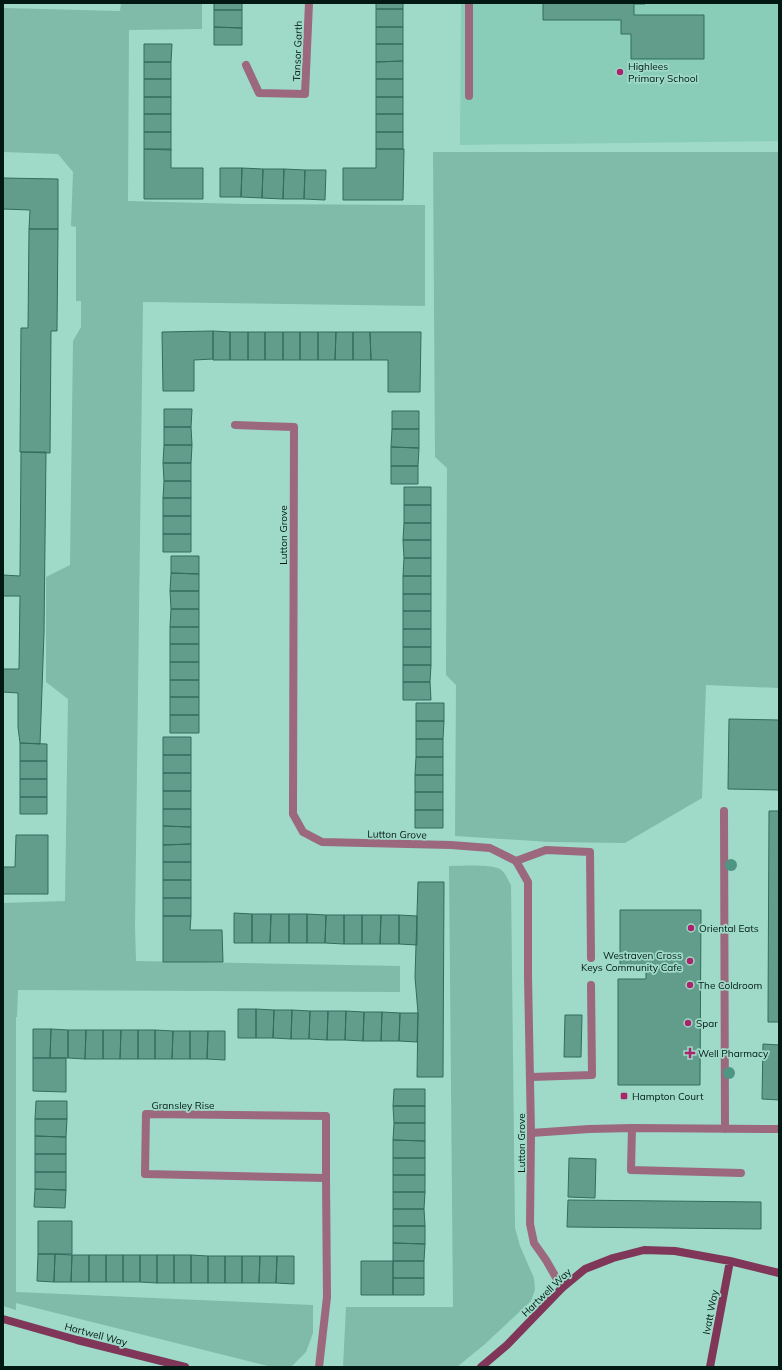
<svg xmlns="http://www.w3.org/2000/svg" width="782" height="1370" font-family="Mulish,sans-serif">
  <rect width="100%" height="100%" fill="#9edac7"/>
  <path fill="#89cdb9" d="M 461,3 L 779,3 L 779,141 L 460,145 Z"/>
  <path fill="#80baa8" d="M 121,3 L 202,3 L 202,29 L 129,30 L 128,201 L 244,204 L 425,205 L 425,306 L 143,302 L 135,927 L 136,961 L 400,966 L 400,992 L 18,990 L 17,1017 L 16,1017 L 16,1292 L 313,1305 L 313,1333 L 306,1352 L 292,1366 L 272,1367 L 16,1303 L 16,1310 L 3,1306 L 3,903 L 65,901 L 68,699 L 46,682 L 46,577 L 70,565 L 73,341 L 81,327 L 81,301 L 76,301 L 76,227 L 71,226 L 73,172 L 58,154 L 3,152 L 3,8 L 120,11 Z
    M 433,152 L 779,152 L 779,688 L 706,685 L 702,798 L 625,843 L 550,842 L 455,836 L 456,685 L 446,675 L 447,468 L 435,457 Z
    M 449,866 C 461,866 489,864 500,869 C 505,872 508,880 511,885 L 515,1228 L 520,1246 L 534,1278 L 535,1290 L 531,1301 L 485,1344 L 457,1367 L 343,1367 L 346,1307 L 453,1307 Z"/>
  <path fill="#629d8c" stroke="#316c5c" d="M 214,3 L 242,3 L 242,10 L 214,10 Z
    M 376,3 L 403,3 L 403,9 L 376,9 Z
    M 543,3 L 645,3 L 645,4 L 634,4 L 634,15 L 704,15 L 704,59 L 631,59 L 631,34 L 621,34 L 621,20 L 543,20 Z
    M 376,9 L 403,9 L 403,27 L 376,27 Z
    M 214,10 L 242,10 L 242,28 L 214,27 Z
    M 214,27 L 242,28 L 242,45 L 214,45 Z
    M 376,27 L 403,27 L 403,44 L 376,44 Z
    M 144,44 L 172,44 L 171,62 L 144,62 Z
    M 376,44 L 403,44 L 403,61 L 376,62 Z
    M 403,61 L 403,79 L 376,79 L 376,62 Z
    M 144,62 L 171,62 L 171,79 L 144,79 Z
    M 144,79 L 171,79 L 171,97 L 144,97 Z
    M 376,79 L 403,79 L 403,97 L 376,97 Z
    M 144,97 L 171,97 L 171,114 L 144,114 Z
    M 376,97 L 403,97 L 403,114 L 376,114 Z
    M 144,114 L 171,114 L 171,132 L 144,132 Z
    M 376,114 L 403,114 L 403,132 L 376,132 Z
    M 144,132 L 171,132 L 171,150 L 144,149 Z
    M 376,132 L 403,132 L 403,149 L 376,149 Z
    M 144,149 L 171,149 L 171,168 L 203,168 L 203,199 L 144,199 Z
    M 376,149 L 404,149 L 403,200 L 343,200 L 343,168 L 376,168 Z
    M 220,168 L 242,168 L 241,197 L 220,197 Z
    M 242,168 L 263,169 L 262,198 L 241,197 Z
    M 263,169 L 284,169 L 283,199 L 262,198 Z
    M 284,169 L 305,170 L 304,199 L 283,199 Z
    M 305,170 L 326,170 L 325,200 L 304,199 Z
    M 3,178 L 58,179 L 58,229 L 29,229 L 30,210 L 3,209 Z
    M 29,229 L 58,229 L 57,331 L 51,331 L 50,453 L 20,452 L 21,328 L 28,328 Z
    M 213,331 L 213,359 L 194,360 L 194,391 L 163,391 L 162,332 Z
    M 213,331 L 230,332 L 230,360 L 213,360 Z
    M 230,332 L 248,332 L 248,360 L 230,360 Z
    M 248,332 L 265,332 L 265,360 L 248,360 Z
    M 265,332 L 283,332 L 283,360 L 265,360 Z
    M 283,332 L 300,332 L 300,360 L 283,360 Z
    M 300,332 L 318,332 L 318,360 L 300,360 Z
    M 318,332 L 336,332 L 335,360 L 318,360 Z
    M 336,332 L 353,332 L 353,360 L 335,360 Z
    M 353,332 L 370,332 L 371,360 L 353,360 Z
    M 370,332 L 421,332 L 420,392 L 388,392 L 388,360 L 371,360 Z
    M 164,409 L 192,409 L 191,427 L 164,427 Z
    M 392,411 L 419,411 L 419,429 L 392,429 Z
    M 164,427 L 191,427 L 192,445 L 164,445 Z
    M 392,429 L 419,429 L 419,448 L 391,447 Z
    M 164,445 L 192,445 L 191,463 L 163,463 Z
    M 391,447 L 419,448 L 418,466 L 391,466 Z
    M 21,452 L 46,452 L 44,633 L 40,744 L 20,743 L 18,727 L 18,693 L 3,692 L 3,669 L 19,669 L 20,596 L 3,596 L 3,575 L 20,576 Z
    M 163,463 L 191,463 L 191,481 L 164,481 Z
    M 391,466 L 418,466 L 418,484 L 391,484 Z
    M 164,481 L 191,481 L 191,498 L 163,498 Z
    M 404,487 L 431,487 L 431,505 L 404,505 Z
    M 163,498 L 191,498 L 191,516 L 163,516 Z
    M 404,505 L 431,505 L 431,523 L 404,523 Z
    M 163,516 L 191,516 L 191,534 L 163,534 Z
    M 404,523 L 431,523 L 431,540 L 403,540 Z
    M 163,534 L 191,534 L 191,552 L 163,552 Z
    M 403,540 L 431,540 L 431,558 L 404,558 Z
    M 171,556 L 199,556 L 199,574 L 171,573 Z
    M 404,558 L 431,558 L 431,576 L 403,576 Z
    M 171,573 L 199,574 L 199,591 L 170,591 Z
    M 403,576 L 431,576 L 431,594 L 403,594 Z
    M 170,591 L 199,591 L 199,609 L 171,609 Z
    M 403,594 L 431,594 L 431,611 L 403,611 Z
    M 171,609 L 199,609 L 199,627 L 170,627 Z
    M 403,611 L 431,611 L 431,629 L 403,629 Z
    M 170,627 L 199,627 L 199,644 L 170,644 Z
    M 403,629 L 431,629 L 431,647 L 403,647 Z
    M 170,644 L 199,644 L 199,662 L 170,662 Z
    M 403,647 L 431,647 L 431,665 L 403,665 Z
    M 170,662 L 199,662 L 199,680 L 170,680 Z
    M 403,665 L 431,665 L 430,682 L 403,682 Z
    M 170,680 L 199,680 L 199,697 L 170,697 Z
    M 403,682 L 430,682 L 431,700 L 403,700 Z
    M 170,697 L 199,697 L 199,715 L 170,715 Z
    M 416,703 L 444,703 L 444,721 L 416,721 Z
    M 170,715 L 199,715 L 199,733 L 170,733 Z
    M 729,719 L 779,720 L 779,790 L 728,789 Z
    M 416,721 L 444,721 L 443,739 L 416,739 Z
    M 163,737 L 191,737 L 191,755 L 163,755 Z
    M 416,739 L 443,739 L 443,757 L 416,757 Z
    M 20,743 L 47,744 L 47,761 L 20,761 Z
    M 163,755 L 191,755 L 191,773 L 163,773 Z
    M 416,757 L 443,757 L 443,775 L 415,775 Z
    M 20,761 L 47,761 L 47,779 L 20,779 Z
    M 163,773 L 191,773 L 191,791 L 163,791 Z
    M 415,775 L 443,775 L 443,792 L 415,792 Z
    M 20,779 L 47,779 L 47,797 L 20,797 Z
    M 163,791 L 191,791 L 191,809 L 163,809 Z
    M 415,792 L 443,792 L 443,810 L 415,810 Z
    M 20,797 L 47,797 L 47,814 L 20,814 Z
    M 163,809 L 191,809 L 191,827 L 163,826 Z
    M 415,810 L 443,810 L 443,828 L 415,828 Z
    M 769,811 L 779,811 L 779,1022 L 768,1022 Z
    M 163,826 L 191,827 L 191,844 L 163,845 Z
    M 16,835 L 48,835 L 48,894 L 3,894 L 3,867 L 15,867 Z
    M 191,844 L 191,862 L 163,862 L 163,845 Z
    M 163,862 L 191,862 L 191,880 L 163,880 Z
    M 163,880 L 191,880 L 191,898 L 163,898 Z
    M 418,882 L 444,882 L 443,1077 L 417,1077 L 418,1013 L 415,977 Z
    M 163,898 L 191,898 L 191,916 L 163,916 Z
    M 620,910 L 701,910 L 700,1085 L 618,1085 L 618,979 L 646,979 L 646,971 L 620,971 Z
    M 234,913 L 252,914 L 252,943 L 234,943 Z
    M 252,914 L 271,914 L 270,943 L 252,943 Z
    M 271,914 L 289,914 L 289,943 L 270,943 Z
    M 289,914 L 307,914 L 307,943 L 289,943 Z
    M 307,914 L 326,915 L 325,943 L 307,943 Z
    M 326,915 L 344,915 L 344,944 L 325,943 Z
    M 344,915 L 362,915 L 362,944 L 344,944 Z
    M 362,915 L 381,915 L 380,944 L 362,944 Z
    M 381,915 L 399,915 L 399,944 L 380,944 Z
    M 399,915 L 417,916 L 417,945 L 399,944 Z
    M 163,916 L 191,916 L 190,930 L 222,930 L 223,962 L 163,962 Z
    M 238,1009 L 256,1009 L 256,1038 L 238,1038 Z
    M 256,1009 L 274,1010 L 273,1038 L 256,1038 Z
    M 274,1010 L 292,1010 L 291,1039 L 273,1038 Z
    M 292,1010 L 310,1011 L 309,1039 L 291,1039 Z
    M 310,1011 L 328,1011 L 327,1040 L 309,1039 Z
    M 328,1011 L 346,1011 L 345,1040 L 327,1040 Z
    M 346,1011 L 364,1012 L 363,1041 L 345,1040 Z
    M 364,1012 L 382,1012 L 381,1041 L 363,1041 Z
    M 382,1012 L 400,1013 L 399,1041 L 381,1041 Z
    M 400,1013 L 418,1013 L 417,1042 L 399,1041 Z
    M 565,1015 L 582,1015 L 581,1057 L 564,1057 Z
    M 33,1029 L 51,1029 L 50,1058 L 33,1058 Z
    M 51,1029 L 68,1030 L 68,1058 L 50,1058 Z
    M 68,1030 L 86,1030 L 85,1059 L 68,1058 Z
    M 86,1030 L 103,1030 L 103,1059 L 85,1059 Z
    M 103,1030 L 121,1030 L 120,1059 L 103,1059 Z
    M 121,1030 L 138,1030 L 138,1059 L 120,1059 Z
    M 138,1030 L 155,1030 L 155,1059 L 138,1059 Z
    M 155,1030 L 173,1031 L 172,1059 L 155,1059 Z
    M 173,1031 L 190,1031 L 190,1059 L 172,1059 Z
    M 190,1031 L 208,1031 L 207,1059 L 190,1059 Z
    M 208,1031 L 225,1031 L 225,1060 L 207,1059 Z
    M 763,1044 L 779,1045 L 779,1100 L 762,1099 Z
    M 33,1058 L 66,1058 L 66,1092 L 33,1091 Z
    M 394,1089 L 425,1089 L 425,1106 L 393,1106 Z
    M 36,1101 L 67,1101 L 67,1119 L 35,1119 Z
    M 393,1106 L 425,1106 L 425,1123 L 394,1123 Z
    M 35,1119 L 67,1119 L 66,1137 L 35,1136 Z
    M 394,1123 L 425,1123 L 425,1141 L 393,1140 Z
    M 35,1136 L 66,1137 L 66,1154 L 35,1154 Z
    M 393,1140 L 425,1141 L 425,1158 L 393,1158 Z
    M 35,1154 L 66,1154 L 66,1172 L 35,1172 Z
    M 393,1158 L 425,1158 L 425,1175 L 393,1175 Z
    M 569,1158 L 596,1159 L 595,1198 L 568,1197 Z
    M 35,1172 L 66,1172 L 66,1190 L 35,1189 Z
    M 393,1175 L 425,1175 L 425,1192 L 393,1192 Z
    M 35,1189 L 66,1190 L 65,1208 L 34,1207 Z
    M 393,1192 L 425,1192 L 424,1209 L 393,1209 Z
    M 568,1200 L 761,1202 L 761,1229 L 567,1227 Z
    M 393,1209 L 424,1209 L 425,1226 L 393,1226 Z
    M 38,1221 L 72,1221 L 72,1254 L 38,1254 Z
    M 393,1226 L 425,1226 L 425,1244 L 393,1243 Z
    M 393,1243 L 425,1244 L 424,1261 L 393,1261 Z
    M 38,1254 L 55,1254 L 54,1282 L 37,1281 Z
    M 55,1254 L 72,1255 L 71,1282 L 54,1282 Z
    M 72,1255 L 89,1255 L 89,1282 L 71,1282 Z
    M 89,1255 L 106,1255 L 106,1282 L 89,1282 Z
    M 106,1255 L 123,1255 L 123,1282 L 106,1282 Z
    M 123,1255 L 140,1255 L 140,1282 L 123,1282 Z
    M 140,1255 L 157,1255 L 157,1283 L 140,1282 Z
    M 157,1255 L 174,1255 L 174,1283 L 157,1283 Z
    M 174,1255 L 191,1255 L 191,1283 L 174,1283 Z
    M 191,1255 L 208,1256 L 208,1283 L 191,1283 Z
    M 208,1256 L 225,1256 L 225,1283 L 208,1283 Z
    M 225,1256 L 242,1256 L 242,1283 L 225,1283 Z
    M 242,1256 L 260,1256 L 259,1283 L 242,1283 Z
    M 260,1256 L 277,1256 L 276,1283 L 259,1283 Z
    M 277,1256 L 294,1256 L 294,1284 L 276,1283 Z
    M 361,1261 L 393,1261 L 393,1295 L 361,1295 Z
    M 393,1261 L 424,1261 L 424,1278 L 393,1278 Z
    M 393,1278 L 424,1278 L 424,1295 L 393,1295 Z"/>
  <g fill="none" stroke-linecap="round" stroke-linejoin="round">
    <path stroke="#9b687d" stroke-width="8" d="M 469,3 L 469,96
      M 516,861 L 546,850 L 590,852 L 591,958
      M 531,1077 L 592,1075 L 591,985
      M 632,1128 L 631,1170 L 741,1173"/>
    <path stroke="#9b687d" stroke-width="8" d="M 246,65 L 259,93 L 305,94 L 309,3
      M 235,425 L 294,427 L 293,814 L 303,832 L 322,842 L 451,845 L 490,848 L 516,861 L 528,882 L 528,976 L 531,1133 L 530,1224 L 534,1243 L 546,1260 L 562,1288
      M 724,811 L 725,1129
      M 531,1133 L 589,1129 L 632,1128 L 779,1129
      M 319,1367 L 327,1297 L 326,1178 L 326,1116 L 146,1114 L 145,1174 L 326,1178"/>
    <path stroke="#7f3658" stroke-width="8" d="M 3,1319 L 77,1340 L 185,1367
      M 481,1367 L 507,1345 L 562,1288 L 585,1269 L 613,1258 L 644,1250 L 675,1251 L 730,1261 L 779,1273
      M 710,1367 L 730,1261"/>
  </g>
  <g fill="#4f9583">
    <circle cx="731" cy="865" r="6"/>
    <circle cx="729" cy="1073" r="6"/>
  </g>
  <g fill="#aa236b" stroke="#9edac7" stroke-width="1.5">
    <circle cx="620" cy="72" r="4"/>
    <circle cx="691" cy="928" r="4"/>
    <circle cx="690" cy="961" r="4"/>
    <circle cx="690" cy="985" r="4"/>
    <circle cx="688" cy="1023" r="4"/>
    <path d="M688 1047h4v4h4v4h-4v4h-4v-4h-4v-4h4z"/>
    <rect x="620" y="1092" width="8" height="8" rx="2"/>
  </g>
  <g text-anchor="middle" stroke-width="3.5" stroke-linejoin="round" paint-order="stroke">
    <g font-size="10" fill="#021812" stroke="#9edac7">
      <text transform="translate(297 51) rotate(-88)" y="4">Tansor Garth</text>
      <text transform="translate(283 535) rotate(-90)" y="4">Lutton Grove</text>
      <text transform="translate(397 834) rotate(1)" y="4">Lutton Grove</text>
      <text x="183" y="1109">Gransley Rise</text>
      <text transform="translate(521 1143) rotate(-90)" y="4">Lutton Grove</text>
      <text transform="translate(546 1292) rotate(-44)" y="4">Hartwell Way</text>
      <text transform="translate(710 1312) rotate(-79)" y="4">Ivatt Way</text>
      <text transform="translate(96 1334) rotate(15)" y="4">Hartwell Way</text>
    </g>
    <g font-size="10" fill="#021812" stroke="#9edac7" text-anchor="start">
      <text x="628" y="70">Highlees<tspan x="628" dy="12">Primary School</tspan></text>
      <text x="699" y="932">Oriental Eats</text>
      <text x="682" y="959" text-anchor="end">Westraven Cross<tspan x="682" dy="12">Keys Community Cafe</tspan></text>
      <text x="698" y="989">The Coldroom</text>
      <text x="696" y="1027">Spar</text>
      <text x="698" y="1057">Well Pharmacy</text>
      <text x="632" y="1100">Hampton Court</text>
    </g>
  </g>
  <rect width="782" height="1370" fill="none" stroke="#021812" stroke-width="8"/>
</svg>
